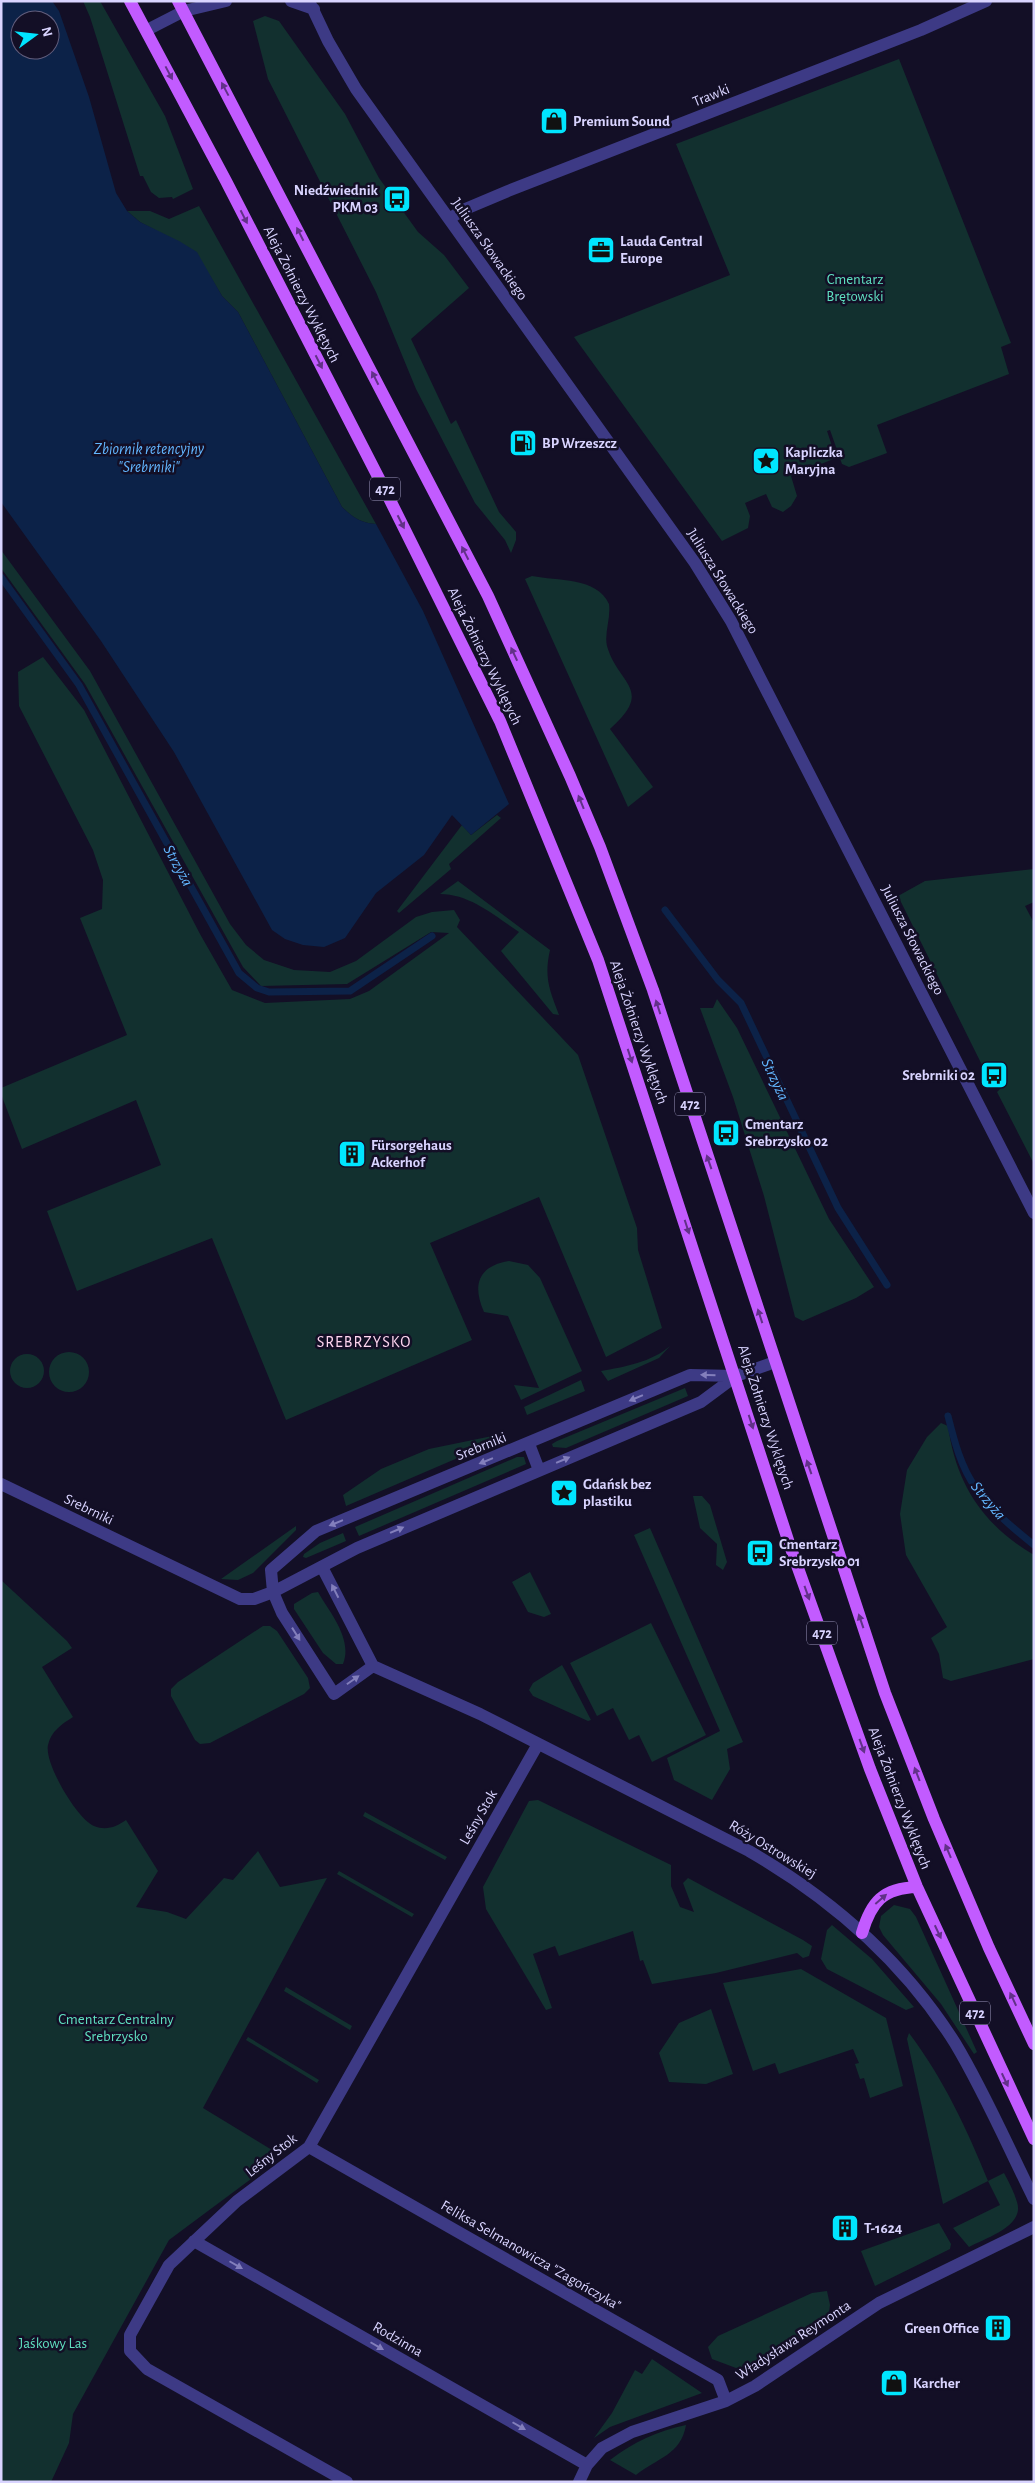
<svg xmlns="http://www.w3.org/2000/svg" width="1035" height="2483" font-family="'Alegreya Sans',sans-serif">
  <rect width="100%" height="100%" fill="#130f26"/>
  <path fill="#12302f" d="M 83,1 L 100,1 L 165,116 L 193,189 L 173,199 L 172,197 L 159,198 L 151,192 L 143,176 L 140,176 L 90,17 Z
    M 265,16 L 279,21 L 345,114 L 379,178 L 418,232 L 444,255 L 469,288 L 411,339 L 451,424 L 456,420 L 499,512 L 516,532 L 516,540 L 511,553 L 505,540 L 475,503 L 416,389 L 376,292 L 268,79 L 253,21 Z
    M 899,59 L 1011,343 L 1001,347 L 1009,374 L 877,425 L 887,453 L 849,467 L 842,464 L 830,430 L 827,431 L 836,458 L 791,476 L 797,496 L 791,506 L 783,512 L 772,507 L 766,494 L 745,503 L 750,516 L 748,528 L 722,541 L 574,337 L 730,275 L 676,144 Z
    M 199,206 L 376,524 C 361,523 352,517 342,507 L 238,312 L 222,296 L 210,276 L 157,231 L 140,222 L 127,211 L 150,211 L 169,219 Z
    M 1,550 L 90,671 L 230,924 L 246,945 L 264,960 L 294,970 L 330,972 L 356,961 L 416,917 L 432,912 L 454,910 L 460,920 L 457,927 L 578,1055 L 637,1228 L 638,1250 L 662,1328 L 606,1357 L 539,1197 L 430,1243 L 472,1340 L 286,1420 L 212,1238 L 77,1291 L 47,1211 L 161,1165 L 136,1100 L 22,1149 L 1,1094 L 1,1088 L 127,1035 L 80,918 L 102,909 L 103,880 L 93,850 L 19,706 L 18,672 L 43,657 L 84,710 L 200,934 L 232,990 L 265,1003 L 350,999 L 369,991 L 449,933 L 431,932 L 347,984 L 261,986 L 243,967 L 85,684 L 1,568 Z
    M 532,576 C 557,581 597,577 609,604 C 611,618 604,633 607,646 C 618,685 655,689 610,729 L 653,787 L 628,807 L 525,579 Z
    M 497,815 L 501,818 L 449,864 L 451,869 L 399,913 L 397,911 L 462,825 L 471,835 Z
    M 1034,869 L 1034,902 L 1025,906 L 1034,923 L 1034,1164 L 997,1092 L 1004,1085 L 994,1063 L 982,1065 L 898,896 L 925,881 Z
    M 458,881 L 550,950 C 544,977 549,989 559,1015 L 553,1014 L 501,951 L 519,932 C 495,916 470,894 440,894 Z
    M 717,999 L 737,1028 L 829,1219 L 874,1287 L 856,1298 L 803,1321 L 795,1317 L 764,1196 L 733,1097 L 700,1008 L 713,1008 Z
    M 509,1261 L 528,1265 L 540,1278 L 582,1371 L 521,1400 L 514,1385 L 539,1388 L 508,1316 L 484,1312 C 472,1285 478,1266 509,1261 Z
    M 670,1346 L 659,1358 L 608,1381 L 601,1371 C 624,1367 652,1362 670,1346 Z
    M49 1372a20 20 0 1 1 40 0a20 20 0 1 1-40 0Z
    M10 1371a17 17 0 1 1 34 0a17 17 0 1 1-34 0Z
    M 581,1380 L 585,1391 L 527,1415 L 524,1407 Z
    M 685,1388 L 688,1396 L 566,1448 L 553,1447 L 552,1444 L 557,1441 Z
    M 941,1423 L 948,1426 C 956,1484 983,1525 1034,1555 L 1034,1659 L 951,1681 L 943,1678 L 939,1654 L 931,1638 L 947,1627 L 906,1555 L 900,1514 L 907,1470 L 927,1437 Z
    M 502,1434 L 502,1437 L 495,1442 L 346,1506 L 343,1495 L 381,1469 L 429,1449 Z
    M 517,1457 L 524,1457 L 526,1464 L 359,1536 L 355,1527 Z
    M 693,1496 L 702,1496 L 710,1505 L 727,1562 L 723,1570 L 716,1565 L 717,1544 L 700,1528 Z
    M 296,1526 L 296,1530 L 253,1573 L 238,1580 L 221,1579 Z
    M 650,1528 L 743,1742 L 727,1749 L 730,1769 L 712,1800 L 674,1780 L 667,1758 L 720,1731 L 634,1535 Z
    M 343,1533 L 346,1541 L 306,1558 L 303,1557 L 304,1554 L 320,1543 Z
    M 530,1572 L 551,1614 L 544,1617 L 528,1612 L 512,1582 Z
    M 1,1580 L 67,1641 L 72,1648 L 42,1667 L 73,1717 C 62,1724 51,1731 48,1745 C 44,1763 77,1819 94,1826 C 106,1831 116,1827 126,1820 L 158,1871 L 136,1907 L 167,1912 L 186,1919 L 224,1878 L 233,1880 L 258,1851 L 280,1887 L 327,1878 L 203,2108 L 272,2150 L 259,2173 L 169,2240 L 73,2414 L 69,2443 L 51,2482 L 1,2482 Z
    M 318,1592 C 330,1613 353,1639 343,1664 L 336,1664 L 323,1653 L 294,1609 L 294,1604 L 312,1593 Z
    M 651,1623 L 706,1735 L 652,1762 L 639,1735 L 629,1740 L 613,1708 L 597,1716 L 570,1663 Z
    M 263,1626 L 270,1626 L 277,1631 L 308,1678 L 310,1688 L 304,1694 L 210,1743 L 200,1744 L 195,1740 L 171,1696 L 171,1689 L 178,1682 Z
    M 562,1665 L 566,1672 L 591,1720 L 588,1721 L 533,1696 L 529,1690 L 533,1683 Z
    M 538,1800 L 671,1865 L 671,1886 L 680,1907 L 694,1912 L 683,1883 L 688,1878 L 803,1940 L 812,1946 L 809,1956 L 803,1958 L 797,1953 L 716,1973 L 652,1984 L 643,1960 L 640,1961 L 633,1931 L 559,1956 L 555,1946 L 533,1954 L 552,2008 L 546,2010 L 486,1909 L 483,1887 L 529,1801 Z
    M 365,1812 L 447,1857 L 445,1860 L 363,1816 Z
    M 339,1871 L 414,1914 L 412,1917 L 337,1874 Z
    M 894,1905 L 910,1909 L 916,1917 L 977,2052 L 974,2054 L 941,2004 L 883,1935 L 879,1927 L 881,1916 Z
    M 832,1925 L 872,1959 L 914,2007 L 906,2010 L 827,1969 L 821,1959 L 827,1930 Z
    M 801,1969 L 886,2018 L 903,2086 L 870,2098 L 864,2078 L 860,2079 L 855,2064 L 859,2063 L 853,2049 L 779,2074 L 775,2063 L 753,2071 L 723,1983 Z
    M 286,1987 L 352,2026 L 350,2030 L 284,1991 Z
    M 711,2009 L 733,2074 L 706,2084 L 669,2082 L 659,2053 L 679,2023 Z
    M 909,2033 C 943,2078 967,2129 988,2181 L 1004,2173 C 1009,2182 1014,2192 1017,2202 C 1025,2226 986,2238 969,2247 L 953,2228 L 1000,2205 L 988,2181 L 943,2204 L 907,2039 Z
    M 248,2037 L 319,2080 L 317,2083 L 246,2040 Z
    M 939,2223 L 951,2244 L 950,2249 L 875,2286 L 861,2251 Z
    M 827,2291 L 830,2305 L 828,2318 L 764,2362 L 736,2368 L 712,2359 L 708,2347 L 718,2336 L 812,2293 Z
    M 652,2359 L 702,2393 L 610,2427 L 594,2438 L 612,2413 L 635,2370 L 642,2374 Z
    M 686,2425 C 681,2455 657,2458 636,2475 L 610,2460 C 634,2442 657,2431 686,2425 Z"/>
  <path fill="#0c2248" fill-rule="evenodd" d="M 1,1 L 52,1 L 59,11 L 89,97 L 116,193 L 127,211 L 140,222 L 179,241 L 197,252 L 222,296 L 238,312 L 342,507 C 352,517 361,523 376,524 L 423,611 L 509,804 L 471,835 L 452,815 L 424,855 L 376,893 L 345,938 L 324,947 L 303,945 L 285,939 L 272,930 L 174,752 L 101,641 L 1,502 ZM 20,20 L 50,20 L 50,50 L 20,50 Z"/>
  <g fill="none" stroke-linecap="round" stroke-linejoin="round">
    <path stroke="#0c2248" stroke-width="7" d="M 1,577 L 79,685 L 239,973 L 257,988 L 269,992 L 350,991 L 432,936
      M 665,910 L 718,980 L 741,1003 L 838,1208 L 887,1285
      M 948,1416 C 954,1440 961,1468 976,1488 C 991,1510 1014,1529 1034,1545"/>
    <path stroke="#3d3a85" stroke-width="12" d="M 291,1 L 314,9
      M 309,1 L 328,41 L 356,89 L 695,563 L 731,621 L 1034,1213
      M 147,30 L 184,11 L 226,1
      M 449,219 L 463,210 L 508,191 L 921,30 L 986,1
      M 529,1444 L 539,1470
      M 1,1484 L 240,1599 L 254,1599 L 273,1592 L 357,1548 L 701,1402 L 736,1376 L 775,1362
      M 322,1567 L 373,1666
      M 373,1666 L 480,1714 L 749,1851 C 832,1899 904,1962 955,2043 C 985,2093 1008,2147 1034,2199
      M 373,1666 L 334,1694 L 282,1613 L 273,1592 L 271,1570 L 316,1531 L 690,1375 L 736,1376
      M 309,2147 L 718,2380 L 726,2401
      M 194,2241 L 587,2465
      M 347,2482 L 147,2369 L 130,2351 L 130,2335 L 169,2265 L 237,2201 L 309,2147 L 538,1744
      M 579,2482 L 587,2465 L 602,2448 L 632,2432 L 726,2401 L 755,2386 L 879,2303 L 1034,2227"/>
    <path stroke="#c25bff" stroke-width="12" d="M 130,1 L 226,181 L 388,496 L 500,721 L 598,960 L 789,1543 L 870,1769 L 917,1887 L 1034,2139
      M 178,1 L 488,596 L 570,776 L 600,847 L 653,990 L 885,1693 L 934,1819 L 989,1948 L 1034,2044
      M 862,1933 C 871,1902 883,1888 917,1887"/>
  </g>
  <defs><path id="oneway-solid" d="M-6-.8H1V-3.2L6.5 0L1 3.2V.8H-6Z" transform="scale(1.25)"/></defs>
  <g fill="#623188">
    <use href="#oneway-solid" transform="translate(169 73) rotate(62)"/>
    <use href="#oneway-solid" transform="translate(225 89) rotate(-118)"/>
    <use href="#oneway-solid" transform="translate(244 217) rotate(63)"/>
    <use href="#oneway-solid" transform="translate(300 234) rotate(-117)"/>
    <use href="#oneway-solid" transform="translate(319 362) rotate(63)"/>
    <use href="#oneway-solid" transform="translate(375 378) rotate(-117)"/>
    <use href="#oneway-solid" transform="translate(401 522) rotate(63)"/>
    <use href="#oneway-solid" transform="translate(465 553) rotate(-117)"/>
    <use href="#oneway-solid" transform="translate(514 654) rotate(-115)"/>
    <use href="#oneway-solid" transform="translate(581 802) rotate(-112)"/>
    <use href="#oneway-solid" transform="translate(658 1007) rotate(-108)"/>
    <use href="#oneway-solid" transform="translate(630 1056) rotate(72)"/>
    <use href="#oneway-solid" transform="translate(709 1162) rotate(-109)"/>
    <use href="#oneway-solid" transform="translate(687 1227) rotate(72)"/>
    <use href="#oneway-solid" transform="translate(760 1316) rotate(-108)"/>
    <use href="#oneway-solid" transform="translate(751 1422) rotate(72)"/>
    <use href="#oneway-solid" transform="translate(809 1467) rotate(-109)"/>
    <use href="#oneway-solid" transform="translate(807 1593) rotate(70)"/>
    <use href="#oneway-solid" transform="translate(861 1621) rotate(-109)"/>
    <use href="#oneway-solid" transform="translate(862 1746) rotate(70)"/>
    <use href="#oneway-solid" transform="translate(917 1774) rotate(-111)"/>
    <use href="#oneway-solid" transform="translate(948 1851) rotate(-113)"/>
    <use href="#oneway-solid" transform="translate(881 1899) rotate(-41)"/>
    <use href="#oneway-solid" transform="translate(938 1932) rotate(65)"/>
    <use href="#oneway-solid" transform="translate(1013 1999) rotate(-115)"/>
    <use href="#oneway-solid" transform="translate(1005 2080) rotate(65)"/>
  </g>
  <g fill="#837fbc">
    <use href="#oneway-solid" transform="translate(708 1375) rotate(-179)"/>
    <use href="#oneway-solid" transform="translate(636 1398) rotate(157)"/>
    <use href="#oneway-solid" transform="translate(563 1460) rotate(-23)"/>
    <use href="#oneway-solid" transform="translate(486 1461) rotate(158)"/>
    <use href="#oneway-solid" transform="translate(336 1523) rotate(158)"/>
    <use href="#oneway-solid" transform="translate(397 1530) rotate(-23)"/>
    <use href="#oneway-solid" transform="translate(335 1591) rotate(-117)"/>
    <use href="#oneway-solid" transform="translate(296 1634) rotate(58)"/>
    <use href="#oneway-solid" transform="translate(353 1680) rotate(-35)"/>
    <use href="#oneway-solid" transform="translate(236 2265) rotate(30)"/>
    <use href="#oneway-solid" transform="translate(377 2346) rotate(30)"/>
    <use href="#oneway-solid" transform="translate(519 2426) rotate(30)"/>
  </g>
  <defs>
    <g id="shop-square" transform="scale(1.4375)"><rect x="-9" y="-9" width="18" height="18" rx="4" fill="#00e5ff" stroke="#130f26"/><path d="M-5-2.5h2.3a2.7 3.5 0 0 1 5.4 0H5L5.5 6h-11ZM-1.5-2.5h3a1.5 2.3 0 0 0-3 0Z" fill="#111"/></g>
    <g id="bus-square" transform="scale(1.4375)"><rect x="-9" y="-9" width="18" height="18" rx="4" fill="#00e5ff" stroke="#130f26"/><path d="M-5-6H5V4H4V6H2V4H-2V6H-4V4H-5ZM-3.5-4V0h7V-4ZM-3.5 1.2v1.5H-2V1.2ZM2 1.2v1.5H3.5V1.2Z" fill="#111"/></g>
    <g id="office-square" transform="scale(1.4375)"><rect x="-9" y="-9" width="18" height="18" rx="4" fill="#00e5ff" stroke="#130f26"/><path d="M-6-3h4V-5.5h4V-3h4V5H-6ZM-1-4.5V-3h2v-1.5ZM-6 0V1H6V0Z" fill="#111"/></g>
    <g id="fuel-square" transform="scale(1.4375)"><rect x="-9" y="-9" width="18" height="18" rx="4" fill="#00e5ff" stroke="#130f26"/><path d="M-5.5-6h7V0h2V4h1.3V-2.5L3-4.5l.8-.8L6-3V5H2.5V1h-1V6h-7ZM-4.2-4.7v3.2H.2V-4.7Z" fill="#111"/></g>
    <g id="sight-square" transform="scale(1.4375)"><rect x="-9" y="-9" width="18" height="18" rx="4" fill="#00e5ff" stroke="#130f26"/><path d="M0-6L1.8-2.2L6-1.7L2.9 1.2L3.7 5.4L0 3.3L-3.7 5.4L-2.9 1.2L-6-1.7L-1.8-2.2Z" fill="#111"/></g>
    <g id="building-square" transform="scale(1.4375)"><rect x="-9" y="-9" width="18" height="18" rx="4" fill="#00e5ff" stroke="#130f26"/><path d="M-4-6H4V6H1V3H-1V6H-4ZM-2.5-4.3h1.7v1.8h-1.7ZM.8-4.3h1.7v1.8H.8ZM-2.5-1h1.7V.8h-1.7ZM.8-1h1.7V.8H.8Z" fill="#111"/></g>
  </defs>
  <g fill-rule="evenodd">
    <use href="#shop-square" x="554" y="121"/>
    <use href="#bus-square" x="397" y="199"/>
    <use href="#office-square" x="601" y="250"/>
    <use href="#fuel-square" x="523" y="443"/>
    <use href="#sight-square" x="766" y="461"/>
    <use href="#bus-square" x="994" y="1075"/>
    <use href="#bus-square" x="726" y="1133"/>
    <use href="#building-square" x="352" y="1154"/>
    <use href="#sight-square" x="564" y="1493"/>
    <use href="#bus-square" x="760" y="1553"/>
    <use href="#building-square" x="845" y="2228"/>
    <use href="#building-square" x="998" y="2328"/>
    <use href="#shop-square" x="894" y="2383"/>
  </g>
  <g text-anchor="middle" stroke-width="5" stroke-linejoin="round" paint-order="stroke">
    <g fill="#130f26" stroke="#9e99be" stroke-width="1">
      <rect x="370" y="477.5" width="30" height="23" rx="4"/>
      <rect x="675" y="1092.5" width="30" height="23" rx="4"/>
      <rect x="807" y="1621.5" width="30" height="23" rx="4"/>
      <rect x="960" y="2001.5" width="30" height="23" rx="4"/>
    </g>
    <g font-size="14" font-weight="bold" fill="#d9d4ff">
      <text x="385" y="494">472</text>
      <text x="690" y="1109">472</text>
      <text x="822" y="1638">472</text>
      <text x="975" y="2018">472</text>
    </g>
    <g font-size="15" fill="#d9d4ff" stroke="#130f26">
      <text transform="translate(711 95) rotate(-22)" y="5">Trawki</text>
      <text transform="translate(490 249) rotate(55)" y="5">Juliusza Słowackiego</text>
      <text transform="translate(302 294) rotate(63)" y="5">Aleja Żołnierzy Wyklętych</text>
      <text transform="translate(723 581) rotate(58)" y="5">Juliusza Słowackiego</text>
      <text transform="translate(485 656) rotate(64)" y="5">Aleja Żołnierzy Wyklętych</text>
      <text transform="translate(913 940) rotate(63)" y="5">Juliusza Słowackiego</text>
      <text transform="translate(639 1032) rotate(71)" y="5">Aleja Żołnierzy Wyklętych</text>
      <text transform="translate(766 1417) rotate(72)" y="5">Aleja Żołnierzy Wyklętych</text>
      <text transform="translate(481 1446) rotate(-22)" y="5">Srebrniki</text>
      <text transform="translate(89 1509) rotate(26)" y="5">Srebrniki</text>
      <text transform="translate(900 1798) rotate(69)" y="5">Aleja Żołnierzy Wyklętych</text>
      <text transform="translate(478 1817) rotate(-60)" y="5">Leśny Stok</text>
      <text transform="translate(773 1849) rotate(31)" y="5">Róży Ostrowskiej</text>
      <text transform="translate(271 2155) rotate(-38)" y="5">Leśny Stok</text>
      <text transform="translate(531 2255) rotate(30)" y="5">Feliksa Selmanowicza "Zagończyka"</text>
      <text transform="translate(398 2339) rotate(30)" y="5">Rodzinna</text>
      <text transform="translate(793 2340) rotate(-33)" y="5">Władysława Reymonta</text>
    </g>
    <g font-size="15" font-weight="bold" fill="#d9d4ff" stroke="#130f26" text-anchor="start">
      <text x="573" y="126">Premium Sound</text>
      <text x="378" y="195" text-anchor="end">Niedźwiednik<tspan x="378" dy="17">PKM 03</tspan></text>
      <text x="620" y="246">Lauda Central<tspan x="620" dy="17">Europe</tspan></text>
      <text x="542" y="448">BP Wrzeszcz</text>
      <text x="785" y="457">Kapliczka<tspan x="785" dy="17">Maryjna</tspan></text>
      <text x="975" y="1080" text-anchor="end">Srebrniki 02</text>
      <text x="745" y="1129">Cmentarz<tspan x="745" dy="17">Srebrzysko 02</tspan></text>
      <text x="371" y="1150">Fürsorgehaus<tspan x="371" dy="17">Ackerhof</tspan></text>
      <text x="583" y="1489">Gdańsk bez<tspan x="583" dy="17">plastiku</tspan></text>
      <text x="779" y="1549">Cmentarz<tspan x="779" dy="17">Srebrzysko 01</tspan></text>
      <text x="864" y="2233">T-1624</text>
      <text x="979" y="2333" text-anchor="end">Green Office</text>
      <text x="913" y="2388">Karcher</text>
    </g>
    <g font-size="15" fill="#5fe0c0" stroke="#130f26">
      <text x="855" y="284">Cmentarz<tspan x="855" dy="17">Brętowski</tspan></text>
      <text x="116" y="2024">Cmentarz Centralny<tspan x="116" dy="17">Srebrzysko</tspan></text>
      <text x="53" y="2348">Jaśkowy Las</text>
    </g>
    <g font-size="16" font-style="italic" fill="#62b6ff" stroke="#130f26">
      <text x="149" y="454">Zbiornik retencyjny<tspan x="149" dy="18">"Srebrniki"</tspan></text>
      <text transform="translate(179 865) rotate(61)" y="6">Strzyża</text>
      <text transform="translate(776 1079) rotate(65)" y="6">Strzyża</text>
      <text transform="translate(989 1500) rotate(50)" y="6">Strzyża</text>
    </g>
    <g font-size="16" letter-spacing="1" fill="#ffd6f0" stroke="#130f26">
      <text x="364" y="1347">SREBRZYSKO</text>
    </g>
  </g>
  <rect width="1035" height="2483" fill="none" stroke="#d9d4ff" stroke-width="5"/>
  <g transform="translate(35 35) rotate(75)"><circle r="24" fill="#130f26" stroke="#625e7d"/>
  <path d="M0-4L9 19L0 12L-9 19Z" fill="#00e5ff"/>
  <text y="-8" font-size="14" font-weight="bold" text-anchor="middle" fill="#d9d4ff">N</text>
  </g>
</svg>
